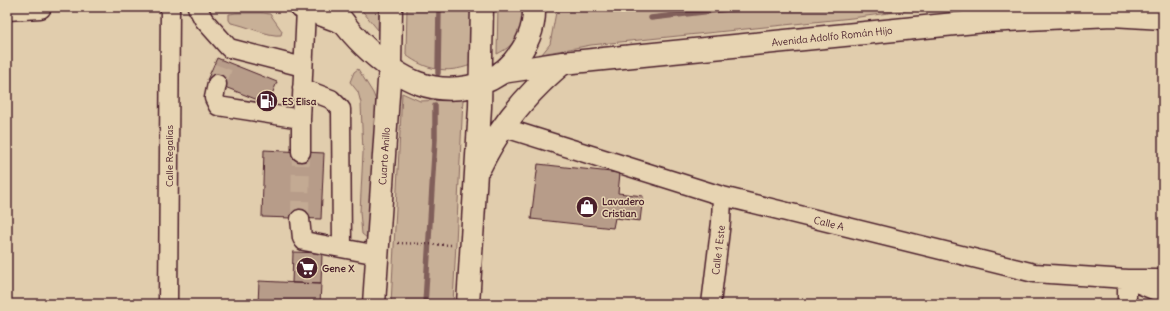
<svg xmlns="http://www.w3.org/2000/svg" width="1170" height="311" font-family="Delius,sans-serif">
  <rect width="100%" height="100%" fill="#e1cdad"/>
  <filter id="ink" filterUnits="userSpaceOnUse"><feTurbulence type="fractalNoise" baseFrequency=".025" numOctaves="2"/><feDisplacementMap in="SourceGraphic" scale="8" xChannelSelector="R" yChannelSelector="G"/><feConvolveMatrix kernelMatrix="1 2 1 2 8 2 1 2 1" color-interpolation-filters="sRGB"/></filter>
  <g filter="url(#ink)">
    <path fill="#c8b097" stroke="#896861" d="M 359,7 L 379,7 L 378,30 Z
      M 407,7 L 471,7 L 471,65 C 446,74 426,70 406,55 Z
      M 498,7 L 527,7 C 523,30 518,44 497,54 Z
      M 557,7 L 993,7 L 910,10 L 852,18 L 591,45 L 542,54 L 550,44 Z
      M 237,13 L 262,13 L 270,14 L 282,31 L 281,35 C 269,37 245,25 231,23 L 229,20 L 229,14 Z
      M 358,69 L 373,93 L 377,103 L 367,238 L 362,234 L 360,212 L 363,153 L 361,103 L 358,92 L 350,82 L 354,72 Z
      M 402,93 L 420,101 L 463,99 L 453,304 L 391,304 Z"/>
    <g fill="none" stroke-linecap="round" stroke-linejoin="round">
      <path stroke="#815e5a" stroke-width="5.5" d="M 651,18 L 746,7
        M 438,73 L 439,7
        M 425,304 L 435,139 L 435,106"/>
    </g>
    <path fill="#b79c89" stroke="#4a1f2b" d="M 217,58 L 277,82 L 268,104 L 207,80 Z
      M 264,150 L 324,153 L 321,219 L 262,217 Z
      M 538,164 L 620,173 L 618,193 L 643,196 L 640,221 L 615,218 L 613,228 L 531,219 Z
      M 293,252 L 322,253 L 321,284 L 292,283 Z
      M 259,281 L 321,284 L 320,304 L 258,304 Z"/>
    <g fill="none" stroke-linecap="round" stroke-linejoin="round">
      <path stroke="#c3aa93" stroke-width="18" stroke-dasharray="18 9" stroke-linecap="butt" d="M 217,84 L 225,62
        M 300,219 L 301,152"/>
      <g stroke="#4a1f2b" stroke-width="21">
        <path id="minor" d="M 197,7 L 204,20 L 229,48 L 303,67
          M 217,84 L 214,98 L 218,106 L 301,119 L 301,152
          M 302,88 L 331,99 L 341,109 L 342,248
          M 301,119 L 306,9
          M 502,127 L 722,196 L 1034,273 L 1127,279 L 1163,279
          M 300,219 L 302,238 L 304,241 L 378,255
          M 168,304 L 170,7
          M 711,304 L 721,222 L 722,196
          M 1127,304 L 1127,279 L 1163,294"/>
      </g>
      <g stroke="#4a1f2b" stroke-width="25">
        <path id="major" d="M 301,7 L 344,23
          M 7,9 L 40,7
          M 502,72 L 563,63 L 985,21 L 1112,15 L 1163,18"/>
      </g>
      <g stroke="#4a1f2b" stroke-width="25">
        <path id="highway" d="M 334,7 C 348,35 388,72 418,83 C 450,95 490,88 513,62 C 527,46 535,28 534,7
          M 480,167 C 500,125 527,93 563,63
          M 374,304 L 390,66 L 391,7
          M 468,304 L 480,107 L 482,7"/>
      </g>
      <path stroke="#4a1f2b" stroke-width="2.5" stroke-dasharray="1 3" stroke-linecap="butt" d="M 398,243 L 451,245"/>
      <use href="#minor" stroke="#e7d4b2" stroke-width="18"/>
      <use href="#major" stroke="#e7d4b2" stroke-width="22"/>
      <use href="#highway" stroke="#e7d4b2" stroke-width="22"/>
    </g>
  </g>
  <defs>
    <g id="fuel-disc" transform="scale(1.15)"><circle r="9.5" fill="#4a1f2b" stroke="#e7d4b2"/><path d="M-5.5-6h7V0h2V4h1.3V-2.5L3-4.5l.8-.8L6-3V5H2.5V1h-1V6h-7ZM-4.2-4.7v3.2H.2V-4.7Z" fill="#fff"/></g>
    <g id="shop-disc" transform="scale(1.15)"><circle r="9.5" fill="#4a1f2b" stroke="#e7d4b2"/><path d="M-5-2.5h2.3a2.7 3.5 0 0 1 5.4 0H5L5.5 6h-11ZM-1.5-2.5h3a1.5 2.3 0 0 0-3 0Z" fill="#fff"/></g>
    <g id="supermarket-disc" transform="scale(1.15)"><circle r="9.5" fill="#4a1f2b" stroke="#e7d4b2"/><path d="M-6-5.5h2.5l.6 2H6L4.5 2H-2.5L-4.4-4H-6ZM-1.5 3.2a1.3 1.3 0 1 0 .1 0ZM3 3.2a1.3 1.3 0 1 0 .1 0Z" fill="#fff"/></g>
  </defs>
  <g fill-rule="evenodd">
    <use href="#fuel-disc" x="267" y="101"/>
    <use href="#shop-disc" x="587" y="207"/>
    <use href="#supermarket-disc" x="307" y="268"/>
  </g>
  <g text-anchor="middle" stroke-width="3" stroke-linejoin="round" paint-order="stroke">
    <g font-size="10" fill="#4a1f2b" stroke="#e7d4b2">
      <text transform="translate(832 36) rotate(-6)" y="4">Avenida Adolfo Román Hijo</text>
      <text transform="translate(169 156) rotate(-90)" y="4">Calle Regalías</text>
      <text transform="translate(384 156) rotate(-86)" y="4">Cuarto Anillo</text>
      <text transform="translate(829 223) rotate(14)" y="4">Calle A</text>
      <text transform="translate(718 250) rotate(-83)" y="4">Calle 1 Este</text>
    </g>
    <g font-size="10" font-weight="bold" fill="#4a1f2b" stroke="#e7d4b2" text-anchor="start">
      <text x="282" y="105">ES Elisa</text>
      <text x="602" y="205">Lavadero<tspan x="602" dy="12">Cristian</tspan></text>
      <text x="322" y="272">Gene X</text>
    </g>
  </g>
  <rect width="1170" height="311" fill="none" stroke="#e7d4b2" stroke-width="24"/>
  <rect x="12" y="12" width="1146" height="287" fill="none" stroke="#4a1f2b" stroke-width="1.5" filter="url(#ink)"/>
</svg>
